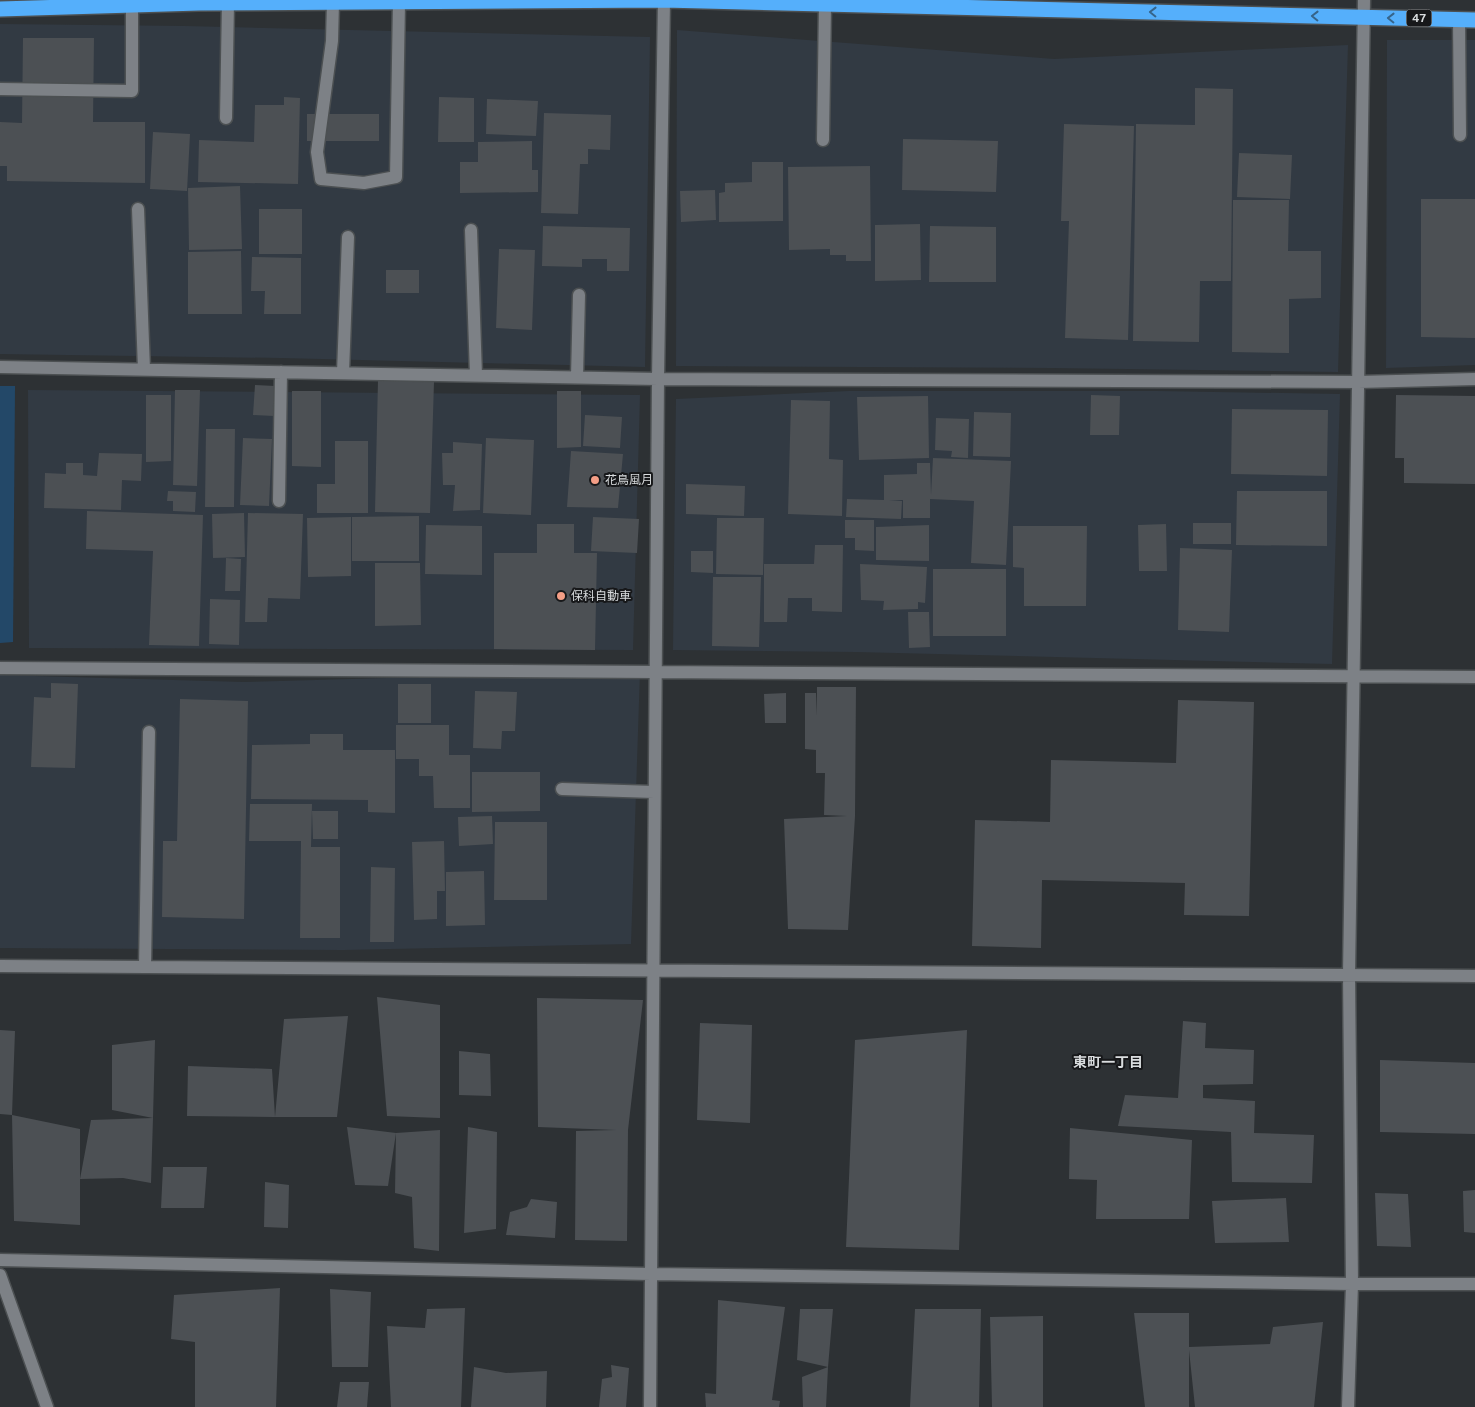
<svg xmlns="http://www.w3.org/2000/svg" width="1475" height="1407" font-family="'Public Sans','Noto Sans JP',sans-serif">
  <rect width="100%" height="100%" fill="#2d3134"/>
  <path fill="#323a43" d="M 0,24 L 185,26 L 650,37 L 645,367 L 281,358 L 0,354 Z
    M 677,30 L 1054,59 L 1348,45 L 1338,372 L 1052,368 L 676,366 Z
    M 1387,40 L 1475,40 L 1475,365 L 1386,368 Z
    M 28,390 L 640,395 L 633,650 L 29,648 Z
    M 849,391 L 1158,391 L 1340,394 L 1332,664 L 856,652 L 673,650 L 676,399 Z
    M 640,671 L 631,944 L 343,950 L 0,948 L 0,675 L 243,682 Z"/>
  <path fill="#234868" d="M 0,386 L 15,386 L 13,642 L 0,643 Z"/>
  <path fill="#4c5054" d="M 23,38 L 94,38 L 93,122 L 145,122 L 145,183 L 7,181 L 7,166 L 0,166 L 0,122 L 22,123 Z
    M 1195,88 L 1233,89 L 1231,281 L 1200,281 L 1199,342 L 1133,341 L 1136,124 L 1195,125 Z
    M 284,97 L 300,98 L 298,184 L 198,182 L 199,140 L 254,142 L 255,105 L 284,105 Z
    M 439,97 L 474,98 L 474,142 L 438,142 Z
    M 487,99 L 538,101 L 536,136 L 486,134 Z
    M 544,113 L 611,115 L 610,150 L 588,149 L 588,164 L 580,164 L 578,214 L 541,213 Z
    M 307,114 L 379,114 L 379,141 L 307,141 Z
    M 1064,124 L 1134,126 L 1128,340 L 1065,338 L 1069,221 L 1061,221 Z
    M 153,132 L 190,134 L 187,191 L 150,189 Z
    M 903,139 L 998,141 L 996,192 L 902,190 Z
    M 532,141 L 532,170 L 538,170 L 538,192 L 460,193 L 460,162 L 478,162 L 478,142 Z
    M 1239,153 L 1292,155 L 1290,199 L 1237,197 Z
    M 752,162 L 783,162 L 783,221 L 719,222 L 719,193 L 725,192 L 725,183 L 752,182 Z
    M 870,166 L 871,261 L 846,261 L 846,255 L 830,255 L 830,249 L 789,250 L 788,167 Z
    M 240,186 L 242,249 L 189,250 L 188,188 Z
    M 715,190 L 716,220 L 681,222 L 680,191 Z
    M 1421,199 L 1475,199 L 1475,338 L 1421,337 Z
    M 1233,200 L 1289,200 L 1288,251 L 1321,251 L 1321,298 L 1289,299 L 1289,353 L 1232,352 Z
    M 259,209 L 302,209 L 302,254 L 259,254 Z
    M 920,224 L 921,280 L 875,281 L 875,225 Z
    M 543,226 L 630,228 L 629,271 L 607,271 L 607,259 L 582,259 L 582,267 L 542,266 Z
    M 930,226 L 996,227 L 996,282 L 929,282 Z
    M 499,249 L 535,250 L 532,330 L 496,328 Z
    M 241,251 L 242,314 L 188,314 L 188,252 Z
    M 252,257 L 301,258 L 301,314 L 264,314 L 265,291 L 251,291 Z
    M 386,270 L 419,270 L 419,293 L 386,293 Z
    M 378,380 L 434,382 L 430,513 L 375,512 Z
    M 255,385 L 275,386 L 274,416 L 253,415 Z
    M 175,390 L 200,390 L 197,486 L 173,485 Z
    M 292,391 L 321,391 L 321,467 L 292,466 Z
    M 557,391 L 581,391 L 581,447 L 557,448 Z
    M 146,395 L 171,395 L 171,461 L 146,462 Z
    M 1091,395 L 1120,396 L 1119,435 L 1090,435 Z
    M 1396,395 L 1475,396 L 1475,484 L 1404,483 L 1404,458 L 1395,458 Z
    M 928,396 L 929,458 L 859,460 L 857,397 Z
    M 791,400 L 830,401 L 829,459 L 843,460 L 842,516 L 788,514 Z
    M 1232,409 L 1328,410 L 1327,476 L 1231,474 Z
    M 974,412 L 1011,413 L 1010,457 L 973,456 Z
    M 585,415 L 622,417 L 620,448 L 583,446 Z
    M 936,418 L 969,419 L 968,458 L 951,457 L 952,451 L 935,450 Z
    M 206,429 L 235,429 L 234,507 L 205,507 Z
    M 243,438 L 272,439 L 269,506 L 240,505 Z
    M 486,438 L 534,440 L 531,515 L 483,513 Z
    M 335,441 L 368,441 L 368,513 L 317,513 L 317,484 L 335,484 Z
    M 453,442 L 482,444 L 480,510 L 453,511 L 455,485 L 443,485 L 442,453 L 453,453 Z
    M 571,451 L 623,454 L 618,508 L 567,507 Z
    M 99,453 L 142,454 L 141,481 L 122,480 L 121,510 L 44,508 L 45,473 L 66,474 L 66,463 L 83,463 L 83,475 L 97,476 Z
    M 933,458 L 1011,461 L 1006,565 L 971,563 L 974,501 L 930,499 L 930,518 L 903,518 L 903,500 L 889,500 L 902,501 L 901,519 L 846,517 L 847,499 L 884,500 L 884,475 L 917,474 L 917,463 L 930,463 L 931,495 Z
    M 686,484 L 745,486 L 744,516 L 686,514 Z
    M 168,491 L 196,492 L 195,512 L 173,511 L 173,501 L 167,501 Z
    M 1237,491 L 1327,491 L 1327,546 L 1236,545 Z
    M 87,511 L 203,515 L 199,646 L 149,645 L 153,551 L 86,549 Z
    M 244,513 L 245,557 L 213,558 L 212,514 Z
    M 248,513 L 303,514 L 300,599 L 268,598 L 267,622 L 245,622 Z
    M 419,516 L 419,561 L 352,561 L 352,517 Z
    M 351,517 L 351,576 L 308,577 L 307,518 Z
    M 593,517 L 639,519 L 637,553 L 591,551 Z
    M 717,518 L 764,518 L 763,575 L 716,574 Z
    M 845,520 L 874,520 L 874,551 L 855,550 L 855,538 L 845,538 Z
    M 1193,523 L 1231,523 L 1231,544 L 1193,544 Z
    M 537,524 L 574,524 L 574,553 L 597,553 L 595,650 L 494,649 L 494,553 L 537,553 Z
    M 1166,524 L 1167,571 L 1139,571 L 1138,525 Z
    M 426,525 L 482,526 L 482,575 L 425,574 Z
    M 929,525 L 929,561 L 876,560 L 876,527 Z
    M 1013,526 L 1087,526 L 1086,606 L 1024,606 L 1024,568 L 1013,567 Z
    M 815,545 L 843,545 L 842,612 L 812,611 L 812,598 L 788,598 L 787,622 L 764,622 L 764,564 L 814,564 Z
    M 1180,548 L 1232,550 L 1229,632 L 1178,630 Z
    M 691,551 L 713,551 L 713,573 L 691,572 Z
    M 226,558 L 241,559 L 240,591 L 225,591 Z
    M 375,563 L 420,563 L 421,625 L 375,626 Z
    M 860,564 L 927,567 L 925,603 L 918,602 L 918,609 L 883,610 L 884,601 L 861,600 Z
    M 933,569 L 1006,569 L 1006,636 L 933,636 Z
    M 713,577 L 761,577 L 759,647 L 712,646 Z
    M 210,599 L 240,600 L 239,645 L 209,644 Z
    M 908,612 L 929,612 L 930,647 L 909,648 Z
    M 51,683 L 78,684 L 75,768 L 31,767 L 34,697 L 51,698 Z
    M 398,684 L 431,684 L 431,723 L 398,723 Z
    M 817,687 L 856,687 L 855,816 L 848,930 L 788,929 L 784,819 L 847,816 L 824,815 L 825,773 L 816,773 L 816,750 L 805,749 L 805,693 L 816,693 L 817,716 Z
    M 475,691 L 517,692 L 515,731 L 502,731 L 501,749 L 473,748 Z
    M 786,693 L 786,723 L 765,723 L 764,694 Z
    M 180,699 L 248,701 L 244,919 L 162,917 L 163,841 L 177,841 Z
    M 1178,700 L 1254,702 L 1249,916 L 1184,915 L 1185,883 L 1042,880 L 1041,948 L 972,946 L 975,820 L 1050,822 L 1051,760 L 1176,763 Z
    M 396,725 L 449,725 L 449,755 L 470,755 L 470,808 L 434,808 L 433,776 L 419,776 L 419,759 L 396,759 Z
    M 310,734 L 343,734 L 343,750 L 395,750 L 395,813 L 368,812 L 368,800 L 251,799 L 252,745 L 310,744 Z
    M 472,772 L 540,772 L 540,811 L 472,812 Z
    M 250,804 L 312,804 L 311,847 L 340,847 L 340,938 L 300,938 L 301,841 L 249,841 Z
    M 312,811 L 338,811 L 338,839 L 313,839 Z
    M 492,816 L 493,844 L 459,846 L 458,817 Z
    M 495,822 L 547,822 L 547,900 L 494,900 Z
    M 444,841 L 445,891 L 437,891 L 437,919 L 414,920 L 412,842 Z
    M 371,867 L 395,868 L 394,942 L 370,942 Z
    M 484,871 L 485,925 L 446,926 L 446,872 Z
    M 377,997 L 440,1005 L 440,1118 L 387,1116 Z
    M 537,998 L 643,1000 L 628,1130 L 627,1241 L 575,1240 L 576,1131 L 616,1130 L 538,1127 Z
    M 348,1016 L 337,1117 L 275,1117 L 284,1019 Z
    M 1183,1021 L 1206,1023 L 1205,1048 L 1254,1050 L 1253,1084 L 1203,1085 L 1203,1098 L 1255,1101 L 1254,1133 L 1314,1135 L 1312,1183 L 1232,1182 L 1231,1132 L 1118,1126 L 1125,1095 L 1178,1098 Z
    M 700,1023 L 752,1025 L 750,1123 L 697,1120 Z
    M 0,1030 L 15,1031 L 12,1115 L 0,1114 Z
    M 967,1030 L 959,1250 L 846,1247 L 855,1040 Z
    M 155,1040 L 153,1118 L 112,1110 L 112,1045 Z
    M 459,1051 L 490,1054 L 491,1096 L 459,1095 Z
    M 1380,1060 L 1475,1063 L 1475,1134 L 1380,1132 Z
    M 188,1066 L 272,1069 L 275,1117 L 187,1116 Z
    M 12,1115 L 80,1129 L 80,1179 L 91,1120 L 153,1118 L 151,1183 L 123,1178 L 80,1179 L 80,1225 L 14,1221 Z
    M 347,1127 L 396,1133 L 388,1186 L 355,1185 Z
    M 468,1127 L 497,1132 L 496,1229 L 464,1233 Z
    M 1070,1128 L 1192,1140 L 1189,1219 L 1096,1219 L 1097,1180 L 1069,1179 Z
    M 440,1130 L 439,1251 L 414,1248 L 412,1197 L 395,1193 L 396,1133 Z
    M 163,1167 L 207,1167 L 204,1208 L 161,1208 Z
    M 265,1182 L 289,1185 L 288,1228 L 264,1227 Z
    M 1475,1190 L 1475,1233 L 1464,1232 L 1463,1191 Z
    M 1375,1193 L 1408,1194 L 1411,1247 L 1377,1246 Z
    M 1286,1198 L 1289,1242 L 1215,1243 L 1212,1201 Z
    M 531,1199 L 557,1202 L 555,1238 L 506,1235 L 510,1212 L 527,1207 Z
    M 280,1288 L 276,1407 L 195,1407 L 195,1342 L 171,1339 L 174,1295 Z
    M 330,1289 L 371,1292 L 368,1367 L 332,1367 Z
    M 718,1300 L 785,1307 L 772,1400 L 780,1401 L 779,1407 L 706,1407 L 705,1393 L 716,1394 Z
    M 465,1308 L 461,1407 L 391,1407 L 387,1326 L 425,1328 L 427,1309 Z
    M 800,1309 L 833,1309 L 828,1367 L 797,1360 Z
    M 915,1309 L 981,1309 L 979,1407 L 910,1407 Z
    M 1134,1313 L 1189,1313 L 1189,1347 L 1270,1344 L 1273,1327 L 1323,1322 L 1314,1407 L 1195,1407 L 1189,1350 L 1189,1407 L 1145,1407 Z
    M 1043,1316 L 1043,1407 L 992,1407 L 990,1317 Z
    M 611,1365 L 629,1368 L 626,1407 L 599,1407 L 602,1379 L 612,1377 Z
    M 474,1367 L 506,1373 L 547,1371 L 546,1407 L 471,1407 Z
    M 828,1367 L 826,1407 L 803,1407 L 802,1377 Z
    M 340,1382 L 369,1382 L 367,1407 L 337,1407 Z"/>
  <g fill="none" stroke-linecap="round" stroke-linejoin="round">
    <g stroke="#4c5052" stroke-width="15">
      <path id="minor" d="M 333,2 L 332,41 L 317,152 L 321,179 L 364,183 L 396,177 L 399,2
        M 1459,19 L 1460,135
        M 0,89 L 132,91 L 132,5
        M 226,118 L 228,2
        M 823,140 L 825,4
        M 138,209 L 144,369
        M 471,230 L 476,375
        M 0,367 L 658,379 L 1358,382 L 1475,379
        M 343,373 L 348,237
        M 577,377 L 579,295
        M 279,501 L 281,372
        M 0,668 L 1475,677
        M 562,789 L 654,792
        M 0,966 L 1475,976
        M 145,967 L 149,732
        M 0,1260 L 651,1274 L 1352,1284 L 1475,1284
        M 0,1275 L 47,1407
        M 650,1407 L 658,379 L 664,0
        M 1348,1407 L 1352,1284 L 1349,974 L 1364,0"/>
    </g>
    <g stroke="#4c5052" stroke-width="18">
      <path id="highway" d="M 0,9 L 199,3 L 664,0 L 1475,20"/>
    </g>
    <use href="#minor" stroke="#7d8186" stroke-width="12"/>
    <use href="#highway" stroke="#55affb" stroke-width="15"/>
  </g>
  <defs><path id="oneway-chevron" d="M-2-3.5L2.5 0L-2 3.5" fill="none" stroke-width="1.6" stroke-linecap="round" stroke-linejoin="round" transform="scale(1.25)"/></defs>
  <g stroke="#36648a">
    <use href="#oneway-chevron" transform="translate(1153 12) rotate(-179)"/>
    <use href="#oneway-chevron" transform="translate(1315 16) rotate(-179)"/>
    <use href="#oneway-chevron" transform="translate(1391 18) rotate(-179)"/>
  </g>
  <g fill="#f49e86" stroke="#17181a" stroke-width="2">
    <circle cx="595" cy="480" r="5"/>
    <circle cx="561" cy="596" r="5"/>
  </g>
  <g text-anchor="middle" stroke-width="4" stroke-linejoin="round" paint-order="stroke">
    <rect fill="#17181a" stroke="#9fa1a3" stroke-width="1" x="1406.5" y="9.5" width="25" height="17" rx="4"/>
    <g font-size="11" font-weight="bold" fill="#d9dcde">
      <text x="1419" y="22">47</text>
    </g>
    <g font-size="12" fill="#d9dcde" stroke="#17181a" text-anchor="start">
      <text x="605" y="484">花鳥風月</text>
      <text x="571" y="600">保科自動車</text>
    </g>
    <g font-size="14" font-weight="bold" fill="#d9dcde" stroke="#17181a">
      <text x="1108" y="1067">東町一丁目</text>
    </g>
  </g>
</svg>
